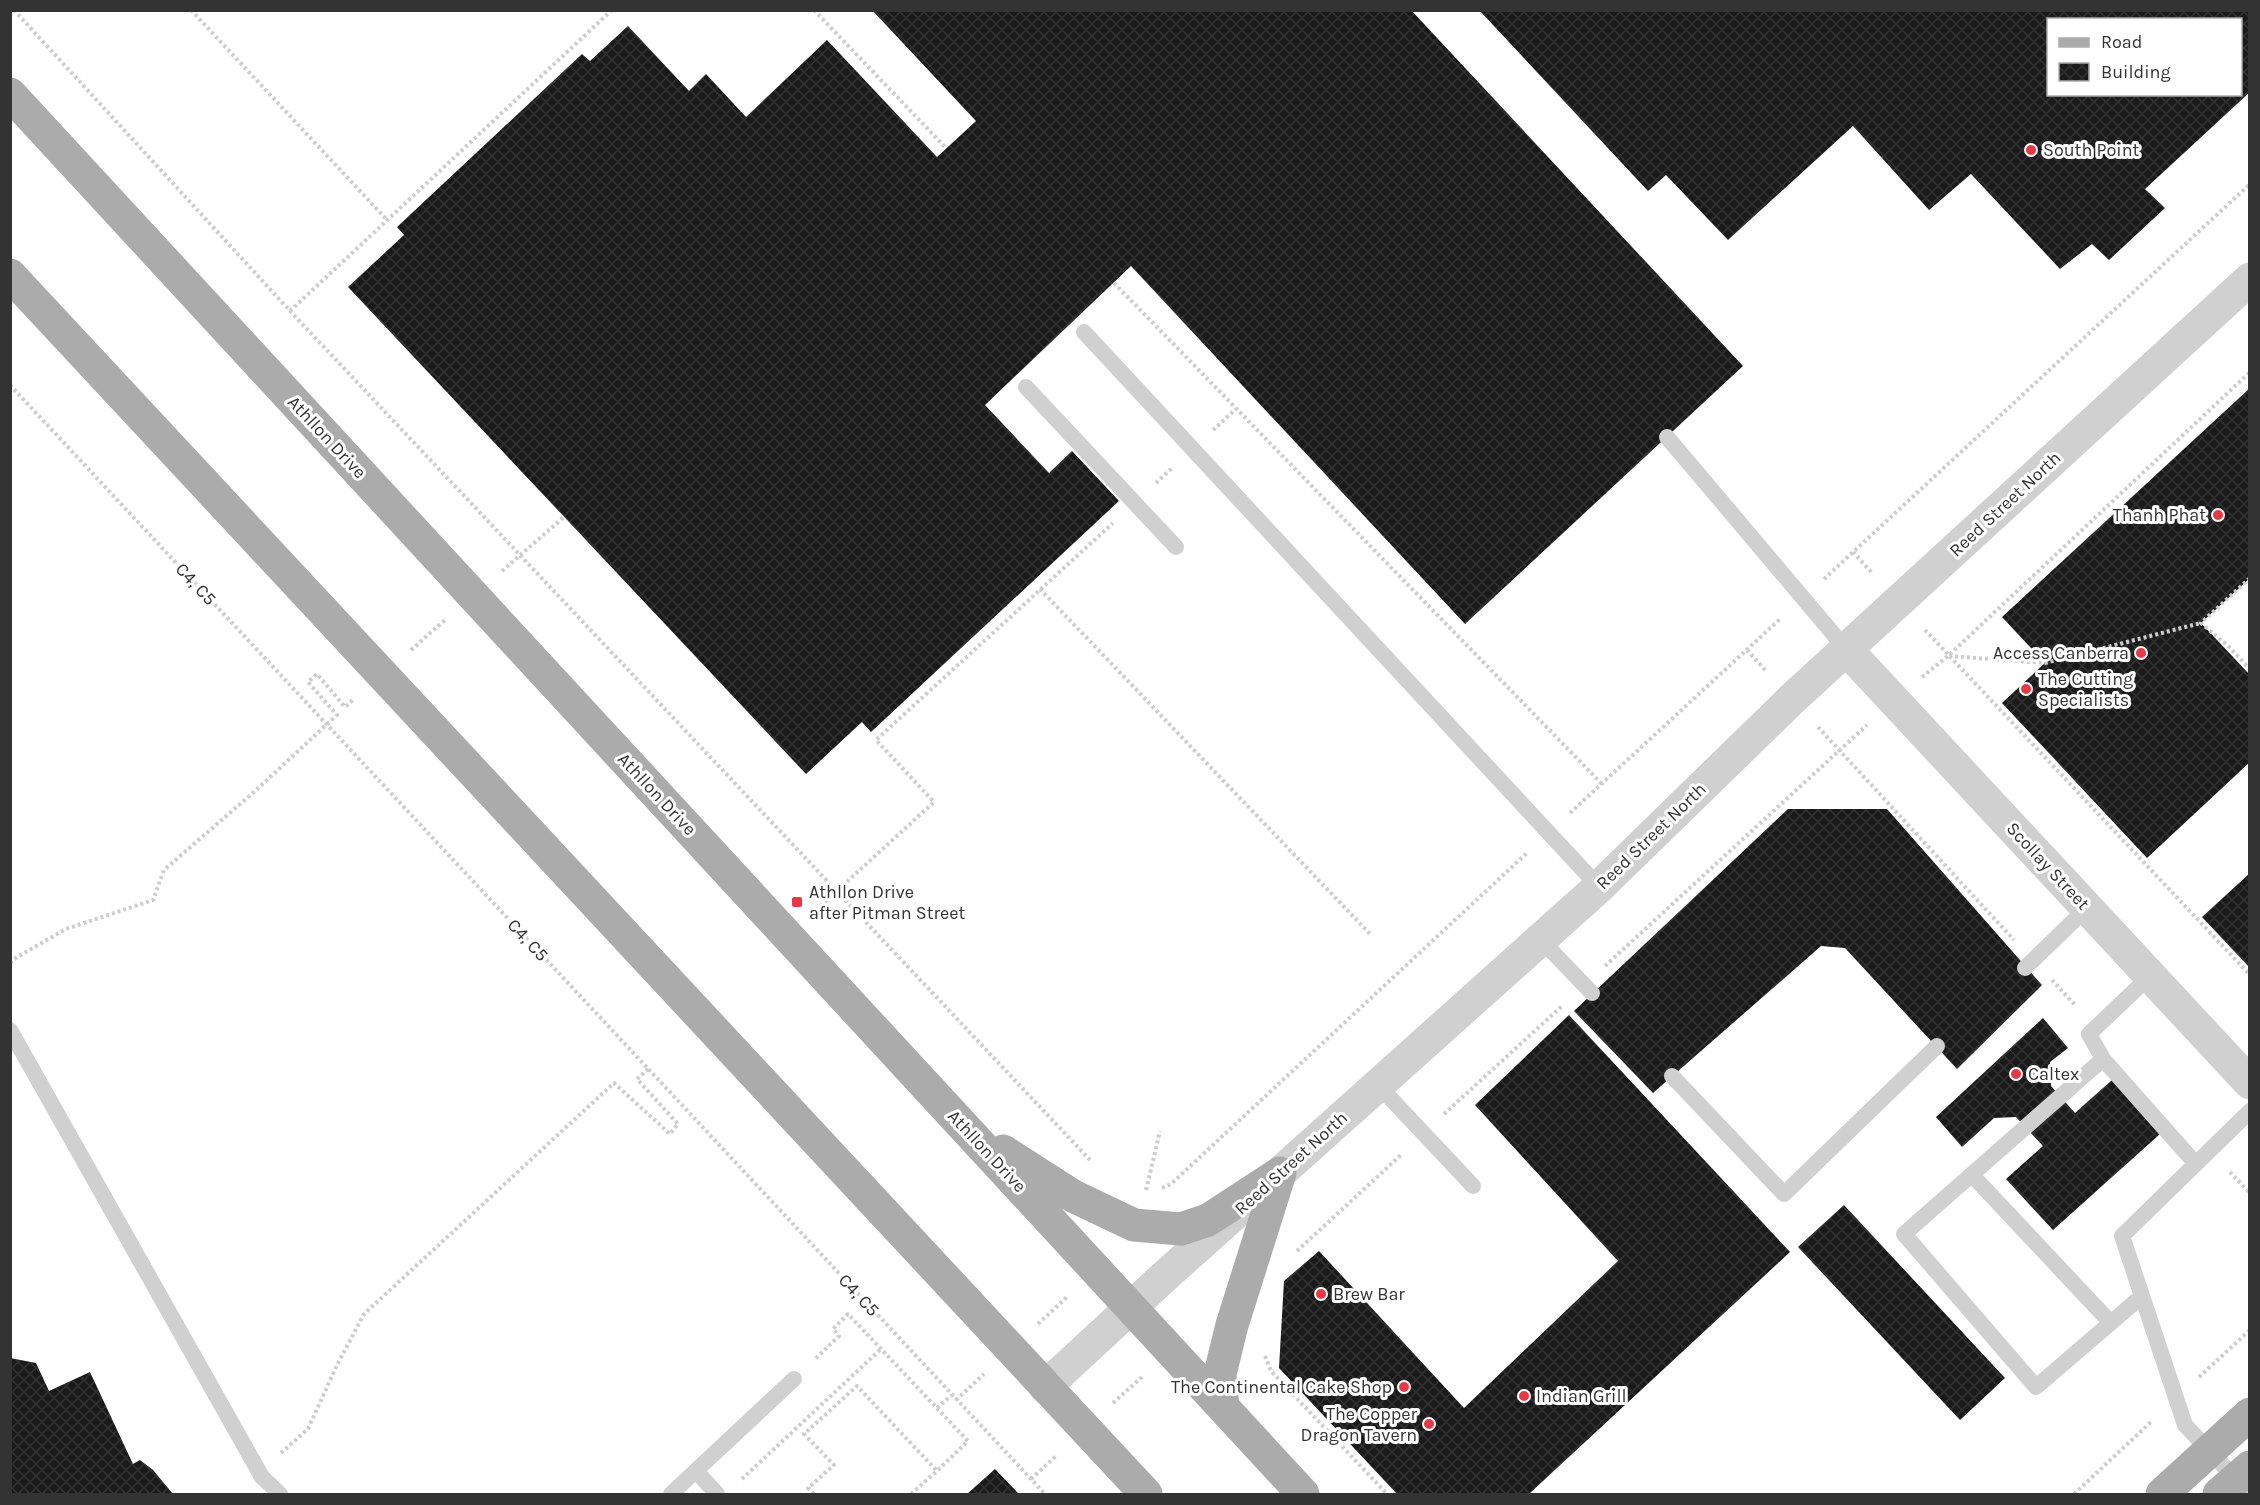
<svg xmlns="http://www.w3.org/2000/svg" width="2260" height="1505" font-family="Karla,sans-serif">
  <defs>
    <pattern id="building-cross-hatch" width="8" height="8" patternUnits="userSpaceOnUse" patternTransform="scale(1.5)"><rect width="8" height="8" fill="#1a1a1a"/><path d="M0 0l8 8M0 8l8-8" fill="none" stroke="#333"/></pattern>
  </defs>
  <rect width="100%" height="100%" fill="#fff"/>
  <path fill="url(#building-cross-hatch)" fill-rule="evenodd" d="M 872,10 L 1411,10 L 1743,366 L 1465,624 L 1131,266 L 985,405 L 1049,473 L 1072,451 L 1119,501 L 871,732 L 862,722 L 806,774 L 348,287 L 404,235 L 397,227 L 582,54 L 590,61 L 628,26 L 689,91 L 706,74 L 746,117 L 827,40 L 937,157 L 976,121 Z
    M 1479,10 L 2250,10 L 2250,92 L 2145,189 L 2165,208 L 2109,260 L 2092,244 L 2060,269 L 1971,174 L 1929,210 L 1853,126 L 1728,240 L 1666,175 L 1648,191 ZM 2048,20 L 2240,20 L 2240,94 L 2048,94 Z
    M 2250,388 L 2250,578 L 2201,623 L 2250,675 L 2250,762 L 2147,858 L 2002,703 L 2045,663 L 2002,617 Z
    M 1788,809 L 1887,809 L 2042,985 L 1957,1069 L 1845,948 L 1821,946 L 1653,1093 L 1574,1011 Z
    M 2250,873 L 2250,968 L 2202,917 Z
    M 1569,1015 L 1790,1252 L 1529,1494 L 1397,1494 L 1279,1368 L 1284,1281 L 1319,1251 L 1464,1408 L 1618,1261 L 1475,1105 Z
    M 2043,1018 L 2068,1048 L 2050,1062 L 2051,1086 L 2075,1113 L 2112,1080 L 2160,1134 L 2053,1230 L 2006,1179 L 2043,1146 L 2016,1117 L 1994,1118 L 1962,1147 L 1936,1117 Z
    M 1844,1205 L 2005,1378 L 1960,1420 L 1798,1247 Z
    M 10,1358 L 36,1363 L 49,1391 L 90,1372 L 133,1464 L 140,1460 L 153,1470 L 173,1494 L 12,1494 Z
    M 995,1469 L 1019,1494 L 967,1494 Z"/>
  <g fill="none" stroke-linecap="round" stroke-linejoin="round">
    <path stroke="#cdcdcd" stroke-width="4" stroke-dasharray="3 3" stroke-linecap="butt" d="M 14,10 L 290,311 L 1090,1160
      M 191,10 L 387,220
      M 814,10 L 946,148
      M 1114,283 L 1602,784
      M 290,311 L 612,10
      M 10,385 L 1045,1494
      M 1213,430 L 1236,409
      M 1156,483 L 1172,468
      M 1853,552 L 1873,574
      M 502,571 L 564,517
      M 2250,578 L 2201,623 L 2228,646 L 2250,669
      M 1824,579 L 2250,184
      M 1040,589 L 1371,935
      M 1925,630 L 2250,975
      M 411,650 L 446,619
      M 1747,650 L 1766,671
      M 1949,656 L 2045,663 L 2201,623
      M 1922,677 L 1948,656 L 2250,372
      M 1818,727 L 2014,940
      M 1570,813 L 1780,619
      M 816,910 L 934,802 L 876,740 L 1113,523
      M 10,963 L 14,959 L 66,929 L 153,900 L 164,870 L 254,792 L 337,715 L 308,682 L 317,674 L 345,707 L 353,700
      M 1605,966 L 1867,725
      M 2052,980 L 2076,1006
      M 1444,1114 L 1562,1006
      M 2230,1172 L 2250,1193
      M 1162,1188 L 1171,1184 L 1527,853
      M 1146,1190 L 1160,1131
      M 1297,1251 L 1402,1154
      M 1038,1324 L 1068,1296
      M 1265,1356 L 1271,1371 L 1387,1494
      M 2199,1377 L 2250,1330
      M 956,1400 L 984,1374
      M 1113,1403 L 1143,1376
      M 937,1408 L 952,1395
      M 281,1453 L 308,1429 L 337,1365 L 364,1314 L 614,1083 L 670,1134 L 678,1124 L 637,1079 L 648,1069
      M 742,1479 L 881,1349
      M 1031,1479 L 1057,1455
      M 814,1494 L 808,1488 L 834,1465 L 804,1434 L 857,1386 L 937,1471 L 968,1441 L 848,1314 L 833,1329 L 839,1336 L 815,1359
      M 911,1494 L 937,1471
      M 2074,1494 L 2152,1421"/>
    <path stroke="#d0d0d0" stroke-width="16" d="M 1084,332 L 1599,887
      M 1026,387 L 1176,547
      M 1667,437 L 1846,649
      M 1540,939 L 1592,993
      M 2025,968 L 2087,908
      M 2150,976 L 2089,1034 L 2103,1059 L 2196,1164
      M 10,1030 L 262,1477 L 280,1494
      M 2103,1059 L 1904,1234 L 2036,1387 L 2142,1296
      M 1672,1076 L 1784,1194 L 1937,1046
      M 1378,1085 L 1473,1186
      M 2250,1111 L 2122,1236 L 2185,1425 L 2250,1494
      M 1972,1175 L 2111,1323
      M 696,1471 L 717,1494
      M 671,1494 L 794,1379"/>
    <path stroke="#d0d0d0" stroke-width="33" d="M 1846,649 L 2250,1083
      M 1045,1387 L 1165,1276 L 1599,887 L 1792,699 L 2250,279"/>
    <path stroke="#ababab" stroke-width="33" d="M 10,94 L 1303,1494
      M 10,275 L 1146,1494
      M 1003,1151 L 1073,1196 L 1134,1225 L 1181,1229 L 1208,1220 L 1280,1173
      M 1223,1407 L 1220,1374 L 1232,1325 L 1280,1173
      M 2162,1494 L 2250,1414
      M 2219,1494 L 2250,1467"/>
  </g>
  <g fill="#e63946" stroke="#fff" stroke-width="2">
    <circle cx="2031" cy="150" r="6"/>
    <circle cx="2218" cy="515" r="6"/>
    <circle cx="2141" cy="653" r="6"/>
    <circle cx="2026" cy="689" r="6"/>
    <rect x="791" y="896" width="12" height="12" rx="3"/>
    <circle cx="2016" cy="1074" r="6"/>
    <circle cx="1321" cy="1294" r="6"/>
    <circle cx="1404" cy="1387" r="6"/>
    <circle cx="1524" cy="1396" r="6"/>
    <circle cx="1429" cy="1424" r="6"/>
  </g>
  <g text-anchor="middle" stroke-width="6" stroke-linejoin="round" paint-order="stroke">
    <g font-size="18" fill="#333" stroke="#fff" text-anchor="start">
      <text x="2043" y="156">South Point</text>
      <text x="2206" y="521" text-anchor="end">Thanh Phat</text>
      <text x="2129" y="659" text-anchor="end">Access Canberra</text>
      <text x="2038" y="685">The Cutting<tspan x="2038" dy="21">Specialists</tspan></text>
      <text x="809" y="898">Athllon Drive<tspan x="809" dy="21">after Pitman Street</tspan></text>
      <text x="2028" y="1080">Caltex</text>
      <text x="1333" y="1300">Brew Bar</text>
      <text x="1392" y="1393" text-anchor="end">The Continental Cake Shop</text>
      <text x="1536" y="1402">Indian Grill</text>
      <text x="1417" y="1420" text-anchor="end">The Copper<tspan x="1417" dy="21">Dragon Tavern</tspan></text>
    </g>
    <g font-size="18" fill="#333" stroke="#fff">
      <text transform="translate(327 437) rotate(47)" y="6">Athllon Drive</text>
      <text transform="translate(2005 504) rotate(-43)" y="6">Reed Street North</text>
      <text transform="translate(196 584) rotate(47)" y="6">C4, C5</text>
      <text transform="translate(657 794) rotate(47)" y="6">Athllon Drive</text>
      <text transform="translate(1651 836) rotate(-44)" y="6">Reed Street North</text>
      <text transform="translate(2048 866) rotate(47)" y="6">Scollay Street</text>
      <text transform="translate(528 940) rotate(47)" y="6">C4, C5</text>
      <text transform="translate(987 1151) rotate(47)" y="6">Athllon Drive</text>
      <text transform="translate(1291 1163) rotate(-42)" y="6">Reed Street North</text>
      <text transform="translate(859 1295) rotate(47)" y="6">C4, C5</text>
    </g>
  </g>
  <rect width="2260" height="1505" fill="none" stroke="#333333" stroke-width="24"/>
  <rect x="2047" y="18" width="195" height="78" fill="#ffffff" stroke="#adadad" stroke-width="1.5"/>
  <rect x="2059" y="38" width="30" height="9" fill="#ababab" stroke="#adadad" stroke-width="1.5"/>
  <text x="2101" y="48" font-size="18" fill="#333333">Road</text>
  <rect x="2059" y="63" width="30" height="18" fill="url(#building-cross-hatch)" stroke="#adadad" stroke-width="1.5"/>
  <text x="2101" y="78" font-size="18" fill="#333333">Building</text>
</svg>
